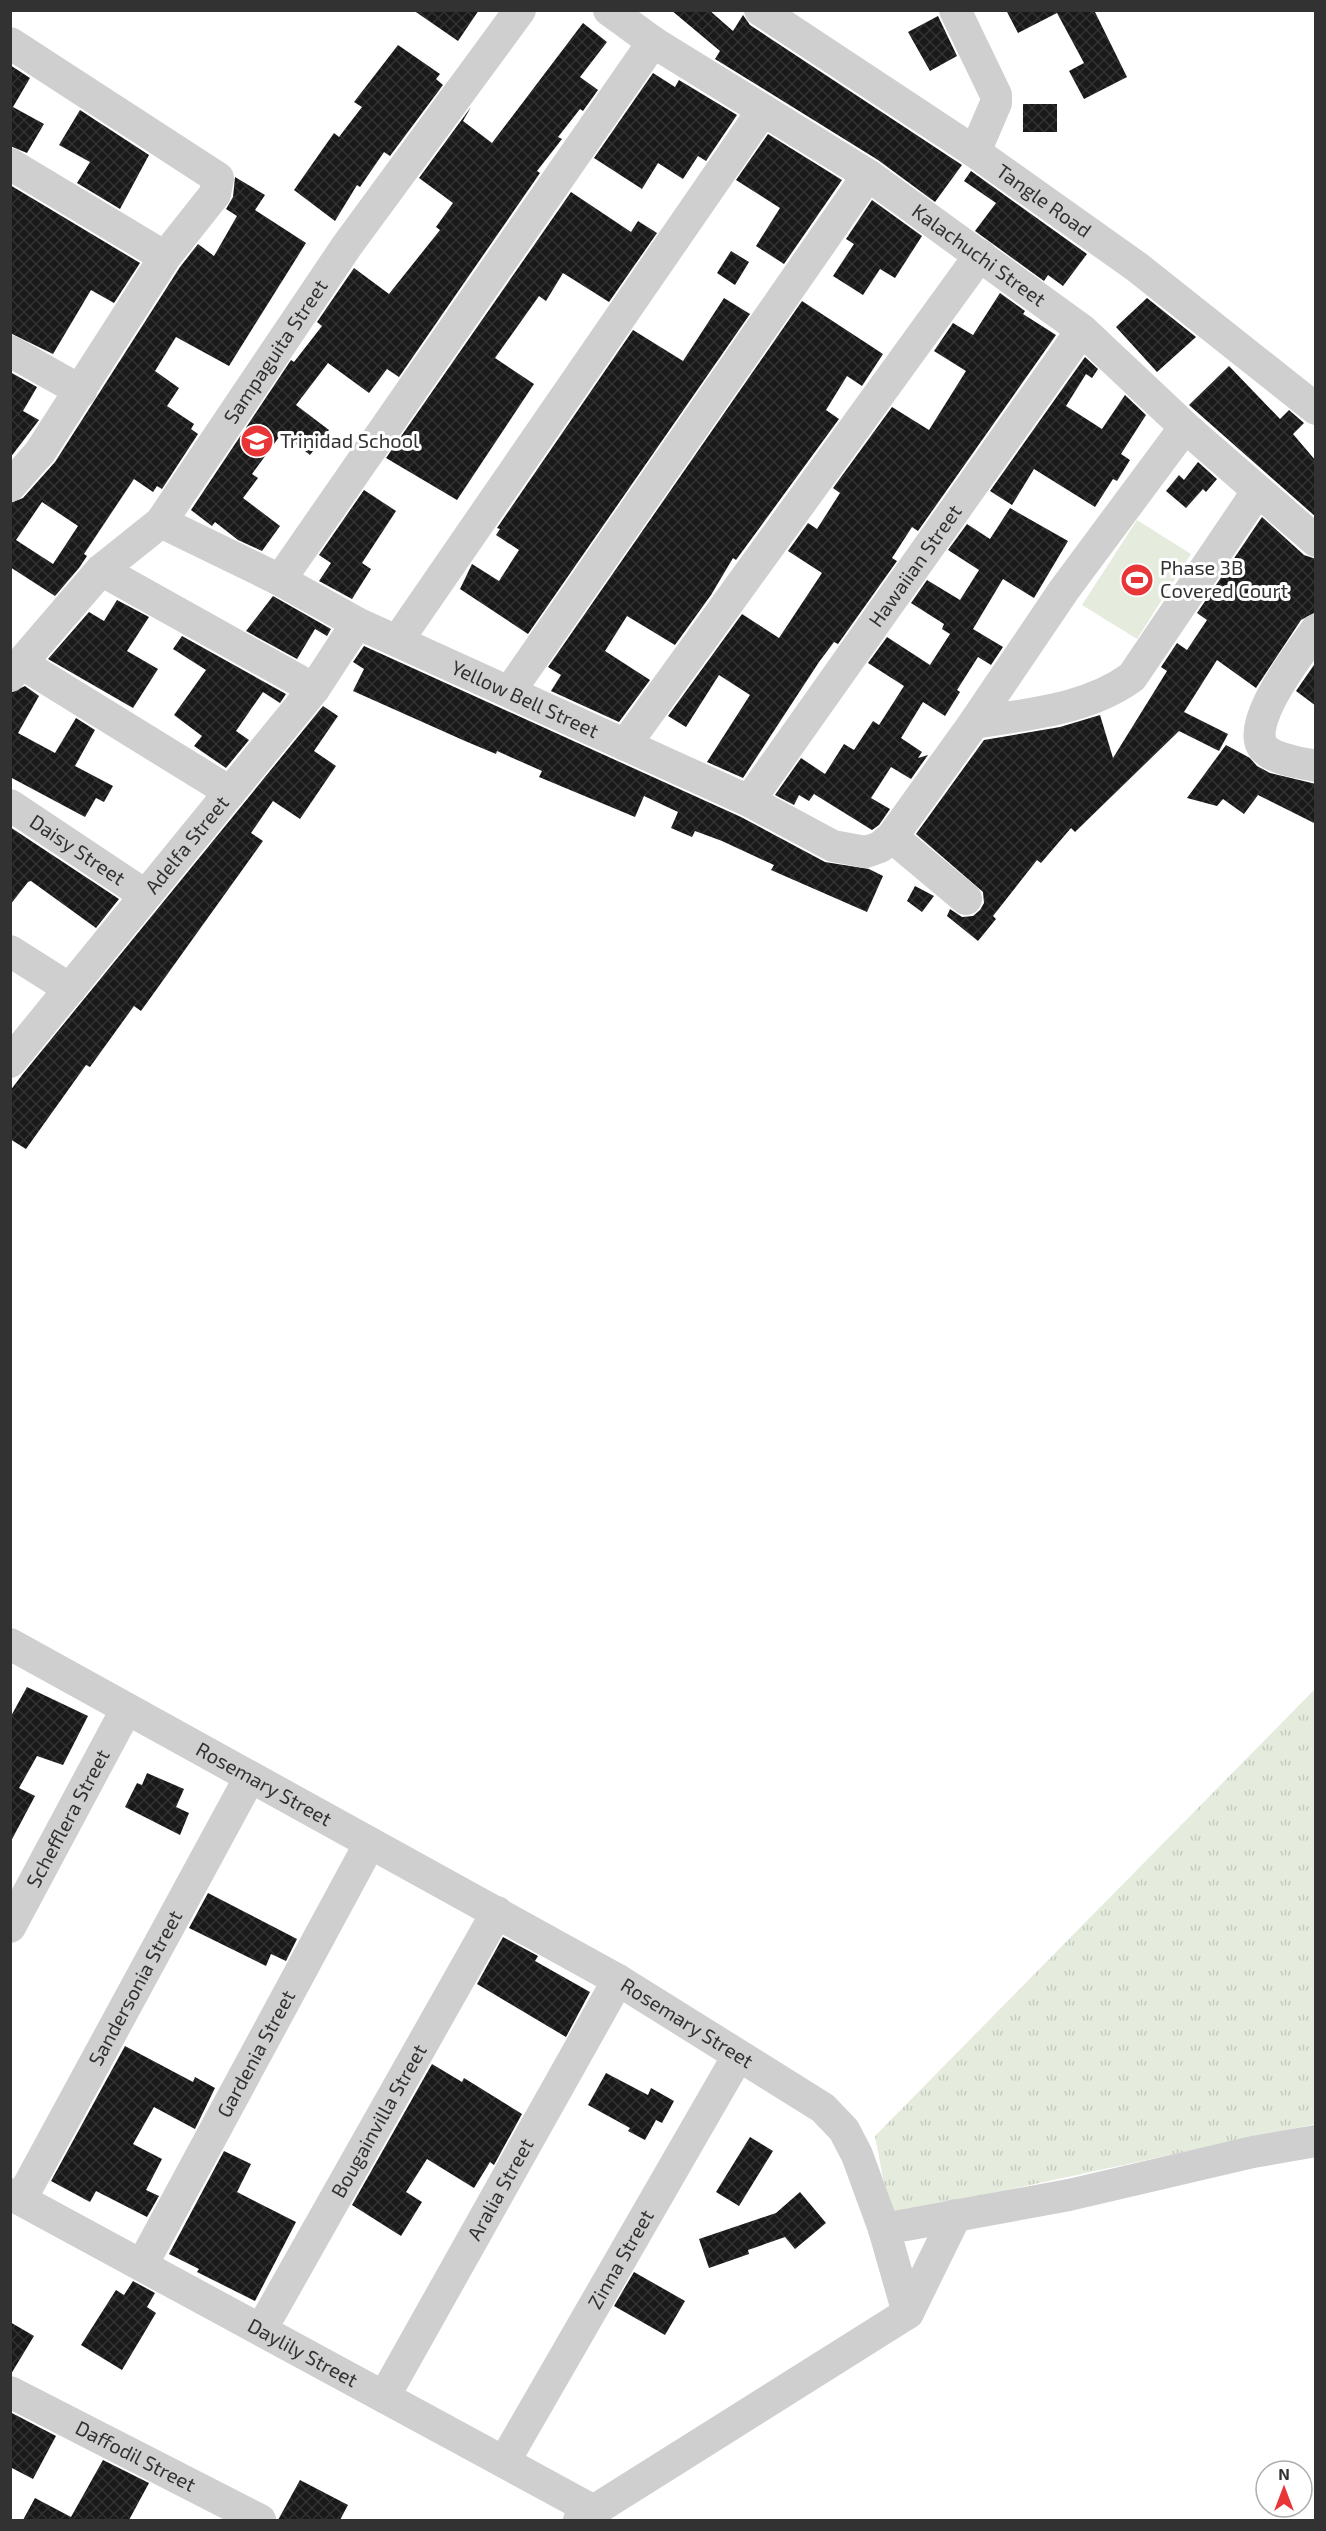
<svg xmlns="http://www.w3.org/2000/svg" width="1326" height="2531" font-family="'Exo 2',sans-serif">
  <defs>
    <pattern id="grass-tufts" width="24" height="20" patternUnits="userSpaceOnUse" patternTransform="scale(1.5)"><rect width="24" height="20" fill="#e5ecde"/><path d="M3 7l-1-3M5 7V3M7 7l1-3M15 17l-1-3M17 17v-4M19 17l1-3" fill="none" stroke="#c5cbbf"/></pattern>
    <pattern id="building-cross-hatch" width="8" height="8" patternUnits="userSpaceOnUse" patternTransform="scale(1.5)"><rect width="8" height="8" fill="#191919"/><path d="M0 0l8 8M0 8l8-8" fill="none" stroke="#323232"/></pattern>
  </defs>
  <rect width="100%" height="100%" fill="#fff"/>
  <path fill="url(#grass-tufts)" d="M 1315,1689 L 1315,2124 L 890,2215 L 875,2136 Z"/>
  <path fill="#e5ecde" d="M 1137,520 L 1191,554 L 1137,639 L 1082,605 Z"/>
  <path fill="url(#building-cross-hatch)" fill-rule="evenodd" d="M 413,10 L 479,10 L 458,41 Z
    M 671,10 L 709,10 L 733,31 L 743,15 L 750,25 L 962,165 L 935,202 L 878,160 L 715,59 L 720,51 Z
    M 1006,10 L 1094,10 L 1127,77 L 1084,99 L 1069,71 L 1084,63 L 1057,13 L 1018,33 Z
    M 938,16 L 957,56 L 930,71 L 908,32 Z
    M 583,23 L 607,42 L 580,77 L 598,90 L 583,111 L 580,109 L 558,137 L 562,139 L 537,171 L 540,173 L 399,377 L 387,369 L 369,393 L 328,363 L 296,405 L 329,430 L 310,455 L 282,433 L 252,474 L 258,478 L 243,498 L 280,526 L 262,551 L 238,540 L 215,522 L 212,526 L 191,510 L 291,360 L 294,362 L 322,326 L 317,322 L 354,268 L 389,294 L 440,230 L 436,227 L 453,203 L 419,178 L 471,107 L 463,121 L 492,143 Z
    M 398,45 L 440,74 L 436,79 L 443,85 L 390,156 L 384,152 L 360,187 L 357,185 L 335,221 L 294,190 L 334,133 L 339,137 L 362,107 L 354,102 Z
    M 10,65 L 30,78 L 13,107 L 44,124 L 27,153 L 10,146 Z
    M 653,73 L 675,87 L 679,80 L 737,115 L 706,161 L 698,156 L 683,179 L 658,163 L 642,189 L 594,158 Z
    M 1023,104 L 1057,104 L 1057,132 L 1023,132 Z
    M 80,110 L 149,155 L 120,209 L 77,183 L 90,162 L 59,145 Z
    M 768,134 L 842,180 L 784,264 L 756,246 L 780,208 L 736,180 Z
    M 971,171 L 1087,254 L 1063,286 L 1048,275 L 1044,281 L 975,231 L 996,203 L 964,181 Z
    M 235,177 L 265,195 L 255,210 L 306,243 L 229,366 L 176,337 L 155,371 L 179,388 L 167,406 L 194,424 L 191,429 L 198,434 L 162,489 L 157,486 L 153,492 L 134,479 L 84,554 L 87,556 L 79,568 L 55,596 L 10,567 L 10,503 L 23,498 L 55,462 L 180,267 L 198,244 L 214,256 L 237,216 L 226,209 L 233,197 ZM 42,502 L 78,526 L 53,564 L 16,540 Z
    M 10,185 L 140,263 L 114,303 L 91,290 L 53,354 L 10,333 Z
    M 571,192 L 631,232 L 638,221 L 657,233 L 609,302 L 563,273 L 546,301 L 539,296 L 495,358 L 534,384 L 457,500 L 386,458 Z
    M 872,200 L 922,236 L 895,278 L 880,269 L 863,295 L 833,276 L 854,244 L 846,239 Z
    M 731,251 L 749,262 L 735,285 L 717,273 Z
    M 1000,293 L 1025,311 L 1023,314 L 1056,335 L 918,531 L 912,527 L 892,558 L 897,561 L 838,644 L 834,642 L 819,662 L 743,778 L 707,762 L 750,695 L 719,675 L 686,727 L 668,716 L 742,614 L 779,638 L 822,573 L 788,551 L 808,523 L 817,529 L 840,493 L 833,488 L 892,407 L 929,430 L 966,371 L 934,351 L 953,323 L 973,335 Z
    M 724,298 L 750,314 L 528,634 L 460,589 L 472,564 L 499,581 L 519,550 L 496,535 L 500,529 L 497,528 L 633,330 L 683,361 Z
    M 1147,298 L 1196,337 L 1157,372 L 1116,327 Z
    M 802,301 L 883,354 L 862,386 L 847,376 L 826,410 L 839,419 L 736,560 L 733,558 L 711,595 L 675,645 L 627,616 L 605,651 L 650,680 L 619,722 L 551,691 L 561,675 L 548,667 Z
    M 1085,357 L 1098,369 L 1092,378 L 1086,374 L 1066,406 L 1102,429 L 1125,395 L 1146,415 L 1121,454 L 1130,460 L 1117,481 L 1113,479 L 1095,507 L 1034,469 L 1012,505 L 990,491 Z
    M 1229,366 L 1280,419 L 1289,410 L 1304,423 L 1293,434 L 1316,461 L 1316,517 L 1189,405 Z
    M 10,372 L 37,387 L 23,411 L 39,420 L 10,458 Z
    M 1198,462 L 1217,479 L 1206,492 L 1203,489 L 1186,508 L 1166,491 L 1179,475 L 1184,480 Z
    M 364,490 L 396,511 L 362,563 L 371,569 L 352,599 L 319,581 L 331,563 L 319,555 Z
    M 1010,508 L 1068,541 L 1034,598 L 1003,579 L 973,629 L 1003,647 L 991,665 L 978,657 L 957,690 L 960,692 L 945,716 L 923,702 L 901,738 L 922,752 L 918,758 L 928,755 L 911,779 L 891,767 L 871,798 L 890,809 L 879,825 L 872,830 L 814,794 L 809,801 L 799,795 L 794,805 L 775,795 L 801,758 L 825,774 L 844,744 L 854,750 L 873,721 L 879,725 L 904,686 L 868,663 L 887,637 L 930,665 L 950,634 L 942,629 L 944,624 L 911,603 L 927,580 L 960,600 L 979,570 L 948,550 L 967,524 L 990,539 Z
    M 1262,517 L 1304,555 L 1316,559 L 1316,612 L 1301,620 L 1256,688 L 1217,660 L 1184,712 L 1228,734 L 1219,751 L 1179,731 L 1075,832 L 1071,828 L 1041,863 L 1037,860 L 993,916 L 996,919 L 978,941 L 947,916 L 950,909 L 962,917 L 973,916 L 980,910 L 984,903 L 983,892 L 916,834 L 984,740 L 1060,727 L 1100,715 L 1113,758 L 1167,671 L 1161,667 L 1177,643 L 1187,650 L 1207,620 L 1197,613 Z
    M 273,596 L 331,629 L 327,636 L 315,629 L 297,659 L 246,631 Z
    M 117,600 L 149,617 L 127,651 L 158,669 L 133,708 L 48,659 L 89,612 L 104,621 Z
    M 182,636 L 286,694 L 280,703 L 263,692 L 236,731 L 249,740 L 226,768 L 194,746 L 202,736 L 174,715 L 206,670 L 173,649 Z
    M 364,646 L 741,817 L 825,862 L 869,869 L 883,876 L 867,912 L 771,870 L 774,865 L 722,841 L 695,831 L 692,837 L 671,828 L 678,812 L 644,796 L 635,817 L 539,777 L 542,771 L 497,751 L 496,754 L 465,741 L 353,691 L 364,669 L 353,662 Z
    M 1316,662 L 1316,706 L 1296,691 Z
    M 25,686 L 39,696 L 18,733 L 55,753 L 76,718 L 95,730 L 75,766 L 113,786 L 104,802 L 96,798 L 85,817 L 10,777 L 10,693 Z
    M 323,706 L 338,716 L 314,751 L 336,766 L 300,819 L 273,801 L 251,833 L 263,841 L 141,1011 L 134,1006 L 90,1067 L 86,1065 L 26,1149 L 10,1139 L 10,1091 L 22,1075 Z
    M 1226,745 L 1250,758 L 1257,766 L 1270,773 L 1316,784 L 1316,824 L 1258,795 L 1244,814 L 1223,799 L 1217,806 L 1187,798 Z
    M 10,827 L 119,899 L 96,928 L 31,881 L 28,882 L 10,905 Z
    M 915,886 L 934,896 L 922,912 L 907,901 Z
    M 27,1687 L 88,1716 L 63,1765 L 37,1756 L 19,1788 L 35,1796 L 10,1843 L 10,1718 Z
    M 147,1773 L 184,1789 L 176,1807 L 189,1813 L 180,1835 L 125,1807 L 137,1783 L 142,1785 Z
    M 208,1893 L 297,1939 L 286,1961 L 271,1954 L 266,1966 L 189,1928 Z
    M 503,1937 L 538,1956 L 535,1961 L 590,1992 L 566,2037 L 477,1984 Z
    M 125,2046 L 193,2082 L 195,2077 L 215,2088 L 195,2129 L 154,2107 L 133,2144 L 162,2159 L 146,2190 L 159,2196 L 147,2217 L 96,2191 L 90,2202 L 51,2181 Z
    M 432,2064 L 462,2082 L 464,2078 L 522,2114 L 494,2165 L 490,2162 L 474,2188 L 427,2159 L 406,2192 L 422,2202 L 401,2236 L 352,2205 Z
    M 606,2073 L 648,2095 L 651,2088 L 674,2101 L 662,2123 L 656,2120 L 645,2140 L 628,2131 L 630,2128 L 588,2105 Z
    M 750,2137 L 773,2151 L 739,2206 L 716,2192 Z
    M 224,2151 L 251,2164 L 237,2192 L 296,2222 L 255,2301 L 197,2272 L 199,2269 L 169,2254 Z
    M 800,2192 L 826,2223 L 795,2249 L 785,2237 L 748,2250 L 749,2254 L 709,2268 L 699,2239 L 776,2213 Z
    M 634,2272 L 685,2301 L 665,2335 L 614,2306 Z
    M 133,2281 L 155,2293 L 147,2307 L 156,2313 L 122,2370 L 81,2345 L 116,2290 L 124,2295 Z
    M 10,2322 L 34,2336 L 11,2374 L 10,2374 Z
    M 10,2412 L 56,2436 L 33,2479 L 10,2467 Z
    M 103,2460 L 149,2483 L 129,2520 L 23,2520 L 35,2498 L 71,2517 Z
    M 300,2480 L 348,2505 L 340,2520 L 278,2520 Z"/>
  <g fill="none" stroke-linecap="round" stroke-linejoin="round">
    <g stroke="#cfcfcf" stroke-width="32">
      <path id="s1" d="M 609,10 L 653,42 L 868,175 L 1082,330 L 1185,427 L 1316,541"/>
      <path id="s2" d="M 760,10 L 975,152 L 1137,267 L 1316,409"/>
      <path d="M 955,10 L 996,95 L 996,103 L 975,152"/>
      <path d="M 10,43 L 218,178 L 215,194 L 165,257 L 40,452 L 10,486"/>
      <path d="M 10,164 L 165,257"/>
      <path d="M 10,351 L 81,391"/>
      <path id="s3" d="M 161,522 L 280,580 L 357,623 L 749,801 L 833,846 L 866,852 L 880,847 L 892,837 L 974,723 L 1064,590 L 1185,427"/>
      <path d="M 101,570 L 314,689"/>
      <path d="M 280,580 L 653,42"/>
      <path d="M 1316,630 C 1302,651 1238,730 1267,751 C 1278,760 1301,763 1316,766"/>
      <path d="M 398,640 L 763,110"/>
      <path d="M 21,663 L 230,792"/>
      <path id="s4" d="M 10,676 L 101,570 L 161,522 L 346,247 L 520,10"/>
      <path d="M 510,691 L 868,175"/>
      <path d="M 974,723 C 1027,714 1087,710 1132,677 L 1257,492"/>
      <path d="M 625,745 L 980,255"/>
      <path id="s5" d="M 749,801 L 1082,330"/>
      <path id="s6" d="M 10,805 L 145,895"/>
      <path d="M 892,837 L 966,899"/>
      <path d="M 10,951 L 70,989"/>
      <path id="s7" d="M 10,1062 L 314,689 L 357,623"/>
      <path id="s8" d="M 10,1644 L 618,1980 L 823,2108 L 844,2130 L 857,2155 L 884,2229 L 908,2313 L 579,2520"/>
      <path id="s9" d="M 10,1927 L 126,1710"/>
      <path id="s10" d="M 10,2194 L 594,2511"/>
      <path id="s11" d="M 21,2199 L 250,1777"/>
      <path d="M 884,2229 L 1069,2195 L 1253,2152 L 1316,2141"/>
      <path id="s12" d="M 142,2265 L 370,1843"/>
      <path d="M 908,2313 L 956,2215"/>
      <path id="s13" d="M 261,2330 L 497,1912"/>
      <path id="s14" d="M 10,2392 L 260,2520"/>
      <path id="s15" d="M 384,2397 L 618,1980"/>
      <path id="s16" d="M 504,2462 L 738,2056"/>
    </g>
  </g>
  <defs>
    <g id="school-disc" transform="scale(1.725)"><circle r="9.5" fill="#e83638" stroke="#fff"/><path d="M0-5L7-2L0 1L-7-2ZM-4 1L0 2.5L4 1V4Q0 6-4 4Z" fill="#fff"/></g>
    <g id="stadium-disc" transform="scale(1.725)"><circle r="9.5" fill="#e83638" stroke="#fff"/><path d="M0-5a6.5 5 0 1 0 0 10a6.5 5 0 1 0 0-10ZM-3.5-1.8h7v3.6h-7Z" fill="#fff"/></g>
  </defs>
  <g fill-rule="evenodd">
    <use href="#school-disc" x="257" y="441"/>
    <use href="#stadium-disc" x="1137" y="580"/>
  </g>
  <g text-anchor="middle" stroke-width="6" stroke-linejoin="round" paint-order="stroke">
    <g font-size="20" fill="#323232" stroke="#fff">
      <text dy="7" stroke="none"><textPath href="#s2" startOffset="342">Tangle Road</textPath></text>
      <text dy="7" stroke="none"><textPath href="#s1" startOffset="444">Kalachuchi Street</textPath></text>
      <text dy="7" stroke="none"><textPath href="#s4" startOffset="422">Sampaguita Street</textPath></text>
      <text dy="7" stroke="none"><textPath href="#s5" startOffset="288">Hawaiian Street</textPath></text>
      <text dy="7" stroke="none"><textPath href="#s3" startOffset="405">Yellow Bell Street</textPath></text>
      <text dy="7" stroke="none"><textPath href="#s7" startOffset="280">Adelfa Street</textPath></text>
      <text dy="7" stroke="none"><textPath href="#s6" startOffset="81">Daisy Street</textPath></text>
      <text dy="7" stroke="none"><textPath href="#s8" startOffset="290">Rosemary Street</textPath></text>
      <text dy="7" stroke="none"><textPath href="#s9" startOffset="123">Schefflera Street</textPath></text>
      <text dy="7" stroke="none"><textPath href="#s11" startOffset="240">Sandersonia Street</textPath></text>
      <text dy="7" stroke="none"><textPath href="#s8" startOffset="776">Rosemary Street</textPath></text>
      <text dy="7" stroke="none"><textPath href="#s12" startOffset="240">Gardenia Street</textPath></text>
      <text dy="7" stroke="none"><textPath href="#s13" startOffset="240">Bougainvilla Street</textPath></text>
      <text dy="7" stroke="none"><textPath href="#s15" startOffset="238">Aralia Street</textPath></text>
      <text dy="7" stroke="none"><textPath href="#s16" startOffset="234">Zinna Street</textPath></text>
      <text dy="7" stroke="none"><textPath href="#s10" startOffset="333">Daylily Street</textPath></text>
      <text dy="7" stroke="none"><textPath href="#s14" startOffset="141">Daffodil Street</textPath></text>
    </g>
    <g font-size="20" fill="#323232" stroke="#fff" text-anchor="start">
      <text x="280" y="448">Trinidad School</text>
      <text x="1160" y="575">Phase 3B<tspan x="1160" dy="23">Covered Court</tspan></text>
    </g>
  </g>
  <rect width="1326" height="2531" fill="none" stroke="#323232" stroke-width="24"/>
  <g transform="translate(1284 2489)"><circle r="28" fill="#ffffff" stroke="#adadad" stroke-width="1.5"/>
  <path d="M0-4.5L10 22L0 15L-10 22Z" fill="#e83638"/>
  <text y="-9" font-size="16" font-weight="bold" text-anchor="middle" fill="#323232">N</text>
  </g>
</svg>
